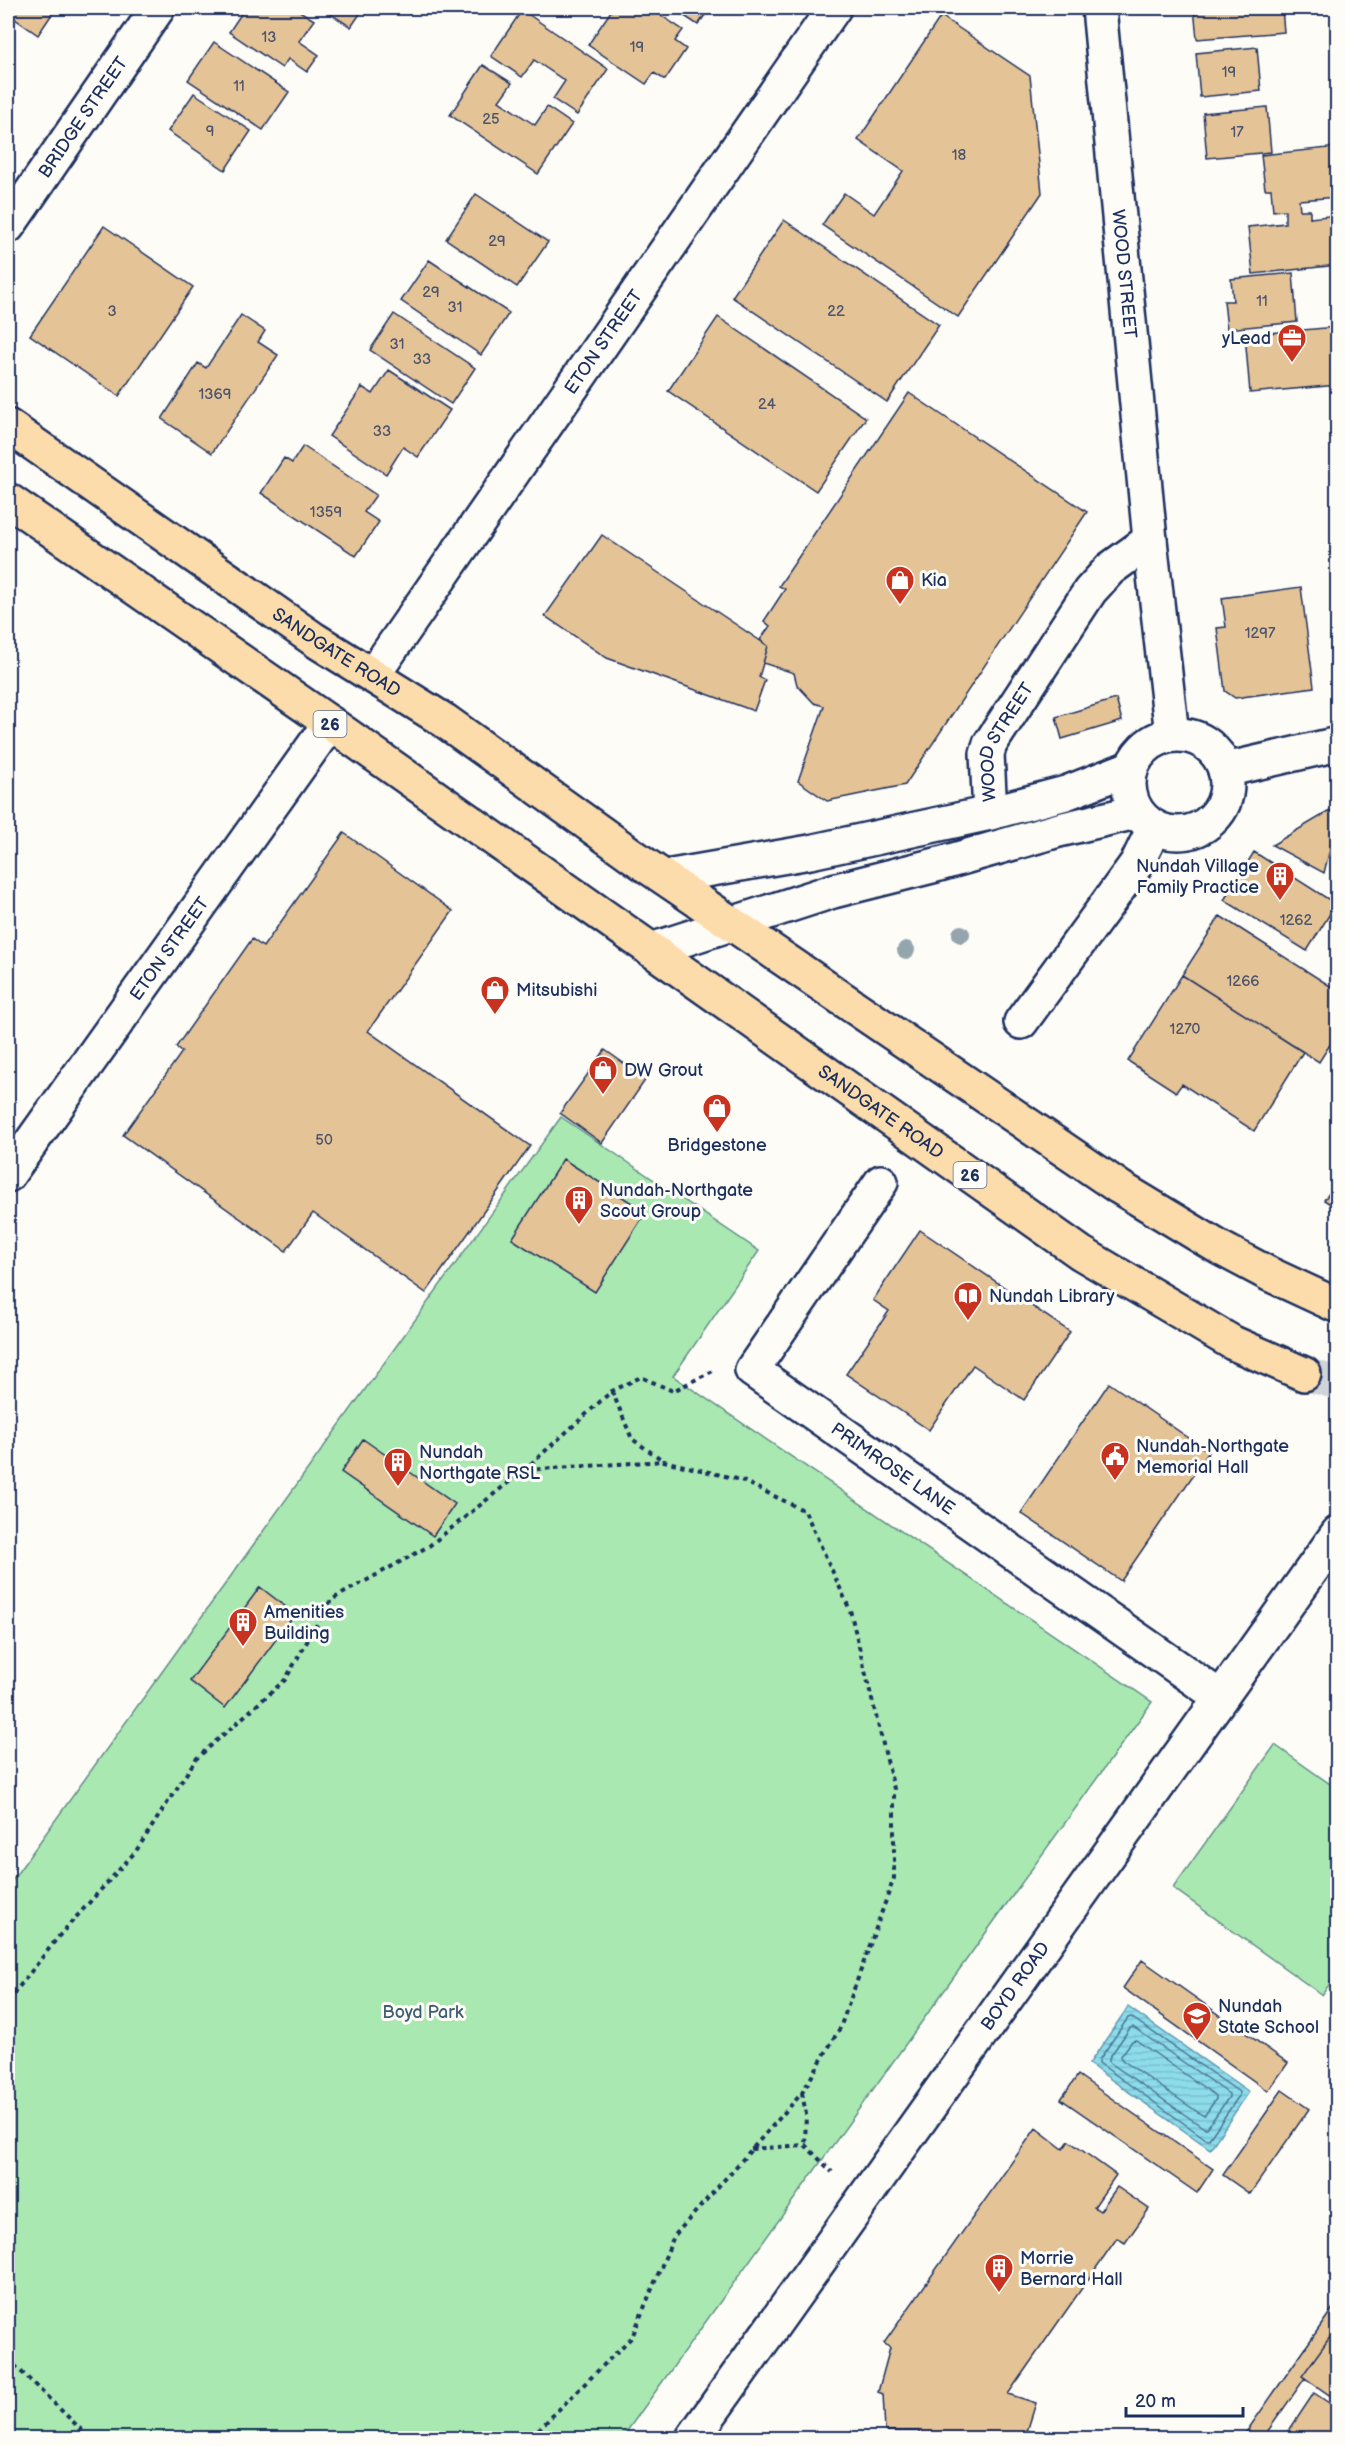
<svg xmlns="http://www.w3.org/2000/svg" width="1345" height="2446" font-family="'Balsamiq Sans',sans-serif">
  <defs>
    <pattern id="water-rules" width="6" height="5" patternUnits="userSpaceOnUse" patternTransform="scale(1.5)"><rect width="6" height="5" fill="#8ddcea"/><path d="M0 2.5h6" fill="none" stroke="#79bdcb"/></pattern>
  </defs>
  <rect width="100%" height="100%" fill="#fdfcf7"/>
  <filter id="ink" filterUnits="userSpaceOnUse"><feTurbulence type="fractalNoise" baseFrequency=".0167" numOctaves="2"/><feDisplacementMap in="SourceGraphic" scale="12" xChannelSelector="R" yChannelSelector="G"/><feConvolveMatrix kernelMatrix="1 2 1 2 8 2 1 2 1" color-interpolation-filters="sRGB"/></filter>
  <g filter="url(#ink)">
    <path fill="#a9e9b1" stroke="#628c88" stroke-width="1.5" d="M 561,1117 L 759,1251 L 673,1376 L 1152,1702 L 622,2438 L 8,2438 L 8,1886 Z
      M 1275,1745 L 1337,1789 L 1337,1973 L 1322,1995 L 1173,1888 Z"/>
    <path fill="url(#water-rules)" stroke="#5f97b2" stroke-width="1.5" d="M 1128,2007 L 1249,2092 L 1210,2149 L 1089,2064 Z"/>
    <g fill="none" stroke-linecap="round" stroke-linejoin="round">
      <path stroke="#497496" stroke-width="1.5" d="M 1131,2017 L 1239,2092 L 1239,2096 L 1209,2139 L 1206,2139 L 1099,2063 L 1099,2060 L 1128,2018 Z
        M 1133,2027 L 1229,2094 L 1229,2097 L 1207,2128 L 1204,2128 L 1109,2062 L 1109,2058 L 1130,2028 Z
        M 1136,2040 L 1216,2096 L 1216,2099 L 1205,2115 L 1202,2115 L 1122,2060 L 1121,2056 L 1132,2041 Z"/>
    </g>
    <path fill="#e4c396" stroke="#1b2f5e" stroke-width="1.5" d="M 8,8 L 56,8 L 38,35 L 8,14 Z
      M 245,8 L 295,8 L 314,20 L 299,41 L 319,55 L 307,72 L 288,59 L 282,68 L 229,32 Z
      M 321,8 L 364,8 L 351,27 Z
      M 613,8 L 650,8 L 683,30 L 675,41 L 686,49 L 665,80 L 654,73 L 646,84 L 588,45 Z
      M 672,8 L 710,8 L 698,25 Z
      M 1194,8 L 1282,8 L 1284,32 L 1197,39 Z
      M 522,10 L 608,69 L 577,115 L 553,99 L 565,81 L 534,60 L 522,77 L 491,56 Z
      M 941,16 L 1030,76 L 1042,193 L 958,317 L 822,225 L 844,193 L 874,214 L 903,171 L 858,140 Z
      M 214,42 L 289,92 L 263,130 L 188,80 Z
      M 1257,47 L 1261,91 L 1200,97 L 1196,53 Z
      M 483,65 L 512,83 L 499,101 L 535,125 L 547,107 L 572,124 L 538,174 L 450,115 Z
      M 194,93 L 251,131 L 225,170 L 168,131 Z
      M 1267,107 L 1271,152 L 1207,158 L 1203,113 Z
      M 1338,147 L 1338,197 L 1299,200 L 1300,210 L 1310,210 L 1310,218 L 1338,215 L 1338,265 L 1253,274 L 1248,227 L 1285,223 L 1285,210 L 1273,211 L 1271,189 L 1265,189 L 1261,155 Z
      M 476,194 L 548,242 L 517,287 L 446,239 Z
      M 784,220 L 939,325 L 887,402 L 732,297 Z
      M 104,226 L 193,287 L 119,396 L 30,335 Z
      M 429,260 L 509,313 L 481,355 L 401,301 Z
      M 1293,273 L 1297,322 L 1227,329 L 1224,301 L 1233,301 L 1231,279 Z
      M 394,314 L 475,368 L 451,404 L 370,350 Z
      M 241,315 L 265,331 L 258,342 L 278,355 L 212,453 L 162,419 L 198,363 L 206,368 Z
      M 718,317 L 866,418 L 816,491 L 668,391 Z
      M 1336,327 L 1338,385 L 1250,393 L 1245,335 Z
      M 389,370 L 450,410 L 418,457 L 403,447 L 386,474 L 329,436 L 362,387 L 373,394 Z
      M 909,393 L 1087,512 L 905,785 L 827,801 L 798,781 L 824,706 L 814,703 L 797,685 L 794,673 L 763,663 L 768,646 L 760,640 L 770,626 L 764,621 L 785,589 L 779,586 Z
      M 303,446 L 376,495 L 364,512 L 379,522 L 356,556 L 261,493 L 284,458 L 292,463 Z
      M 602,535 L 768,646 L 759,677 L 765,680 L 754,711 L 607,658 L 545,616 Z
      M 1301,587 L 1314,687 L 1235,698 L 1225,691 L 1217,628 L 1226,627 L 1222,598 Z
      M 1116,699 L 1122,721 L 1062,739 L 1056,717 Z
      M 1338,806 L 1338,817 L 1324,873 L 1272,845 Z
      M 344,833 L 453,911 L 368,1031 L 530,1146 L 426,1293 L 313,1213 L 286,1251 L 123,1135 L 182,1052 L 176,1047 L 252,939 L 263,947 Z
      M 1254,852 L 1336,904 L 1307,951 L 1224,900 Z
      M 1220,916 L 1338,991 L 1338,1032 L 1319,1062 L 1182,975 Z
      M 1182,975 L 1303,1052 L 1254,1131 L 1182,1084 L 1176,1092 L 1128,1061 Z
      M 605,1050 L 646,1079 L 602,1143 L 560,1113 Z
      M 563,1159 L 646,1212 L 595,1292 L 512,1239 Z
      M 1338,1181 L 1338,1209 L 1324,1200 Z
      M 920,1230 L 1070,1332 L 1024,1400 L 973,1365 L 929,1430 L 846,1374 L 889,1311 L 873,1300 Z
      M 1109,1383 L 1209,1452 L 1121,1581 L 1021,1513 Z
      M 363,1439 L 455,1504 L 433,1536 L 341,1472 Z
      M 260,1587 L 295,1614 L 225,1708 L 190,1681 Z
      M 1142,1960 L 1288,2063 L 1268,2091 L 1123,1988 Z
      M 1078,2075 L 1213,2169 L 1197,2193 L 1061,2099 Z
      M 1282,2090 L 1309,2109 L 1250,2194 L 1223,2175 Z
      M 1036,2128 L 1063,2149 L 1069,2141 L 1116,2175 L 1094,2207 L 1100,2211 L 1117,2187 L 1149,2209 L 1125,2243 L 1117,2238 L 1008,2394 L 1036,2403 L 1025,2438 L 979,2438 L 957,2433 L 957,2438 L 919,2438 L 919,2431 L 885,2431 L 883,2394 L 878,2392 L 890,2348 L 884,2343 Z
      M 1338,2301 L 1338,2326 L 1302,2376 L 1305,2378 L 1263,2438 L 1239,2438 L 1247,2431 Z
      M 1338,2326 L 1338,2401 L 1302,2376 Z
      M 1314,2393 L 1338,2409 L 1338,2438 L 1284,2438 Z
      M 1027,2430 L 1054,2438 L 1025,2438 Z"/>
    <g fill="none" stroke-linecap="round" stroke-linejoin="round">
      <path stroke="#d0d3d8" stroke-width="33" stroke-dasharray="33 16" stroke-linecap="butt" d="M 1304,1374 L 1338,1383"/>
      <g stroke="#1b2f5e" stroke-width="38">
        <g id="minor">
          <path id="s1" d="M 1099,8 L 1150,540 L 1172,735"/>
          <path id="s2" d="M 8,226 L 158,8"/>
          <path id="s3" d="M 373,675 L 834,8"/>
          <circle cx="1178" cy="784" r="49"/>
          <path d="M 1225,770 L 1338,744"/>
          <path id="s4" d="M 990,813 L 987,754 L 990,744 L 1090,591 L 1110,569 L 1150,540"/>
          <path d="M 666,877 L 810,852 L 990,813 L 1066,793 L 1130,768"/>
          <path d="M 651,950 L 833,891 L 936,865 L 1059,830 L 1136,812"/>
          <path d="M 1021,1022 L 1137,863 L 1154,828"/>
          <path id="s5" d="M 8,1175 L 330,723"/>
          <path id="s6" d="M 881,1182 L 752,1370 L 1220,1697"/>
          <path id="s7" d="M 693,2438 L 1338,1533"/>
        </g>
      </g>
      <g stroke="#1b2f5e" stroke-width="38">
        <g id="highway">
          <path id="s8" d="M 8,426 L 315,640 L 445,721 L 647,866 L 1119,1187 L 1220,1248 L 1269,1274 L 1338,1306"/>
          <path id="s9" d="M 8,500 L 330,723 L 1081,1253 L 1233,1343 L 1304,1374"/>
        </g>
      </g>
      <path stroke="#1b2f5e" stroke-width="4" stroke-dasharray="4.5 4.5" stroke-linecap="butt" d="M 612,1391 L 632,1439 L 664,1461
        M 524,1470 L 612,1391 L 641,1377 L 673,1391 L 715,1370
        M 8,2001 L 59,1936 L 136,1851 L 196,1759 L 285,1680 L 331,1600 L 429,1546 L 524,1470 L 664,1461 L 741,1480 L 805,1511 L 850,1610 L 894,1789 L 894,1878 L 840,2028 L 802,2093 L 674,2236 L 632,2337 L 530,2438
        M 802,2093 L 806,2114 L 805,2145
        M 751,2149 L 805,2145 L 832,2172
        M 8,2359 L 90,2438"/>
      <use href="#minor" stroke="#fdfcf7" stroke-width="33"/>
      <use href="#highway" stroke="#fddcac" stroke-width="33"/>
    </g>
    <g fill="#94a5ae">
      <circle cx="961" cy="934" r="9"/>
      <circle cx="906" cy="950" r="9"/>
    </g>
  </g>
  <defs>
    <g id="office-pin" transform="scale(1.5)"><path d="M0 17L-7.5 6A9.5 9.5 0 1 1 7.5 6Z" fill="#c8321e" stroke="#fdfcf7"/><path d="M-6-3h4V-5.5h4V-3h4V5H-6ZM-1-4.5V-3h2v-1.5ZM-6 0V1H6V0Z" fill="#fff"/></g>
    <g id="shop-pin" transform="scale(1.5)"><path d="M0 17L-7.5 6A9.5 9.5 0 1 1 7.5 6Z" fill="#c8321e" stroke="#fdfcf7"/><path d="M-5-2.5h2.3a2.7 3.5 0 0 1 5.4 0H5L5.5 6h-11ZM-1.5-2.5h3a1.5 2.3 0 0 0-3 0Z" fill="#fff"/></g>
    <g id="building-pin" transform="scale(1.5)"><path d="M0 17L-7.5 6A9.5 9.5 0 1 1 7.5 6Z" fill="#c8321e" stroke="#fdfcf7"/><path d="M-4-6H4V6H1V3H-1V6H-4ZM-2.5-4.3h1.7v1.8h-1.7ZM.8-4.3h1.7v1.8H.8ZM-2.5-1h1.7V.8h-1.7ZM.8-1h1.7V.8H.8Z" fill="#fff"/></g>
    <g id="library-pin" transform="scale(1.5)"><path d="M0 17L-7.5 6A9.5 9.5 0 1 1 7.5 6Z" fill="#c8321e" stroke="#fdfcf7"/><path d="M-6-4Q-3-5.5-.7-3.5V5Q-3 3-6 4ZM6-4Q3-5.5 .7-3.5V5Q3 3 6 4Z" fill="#fff"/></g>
    <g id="civic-pin" transform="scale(1.5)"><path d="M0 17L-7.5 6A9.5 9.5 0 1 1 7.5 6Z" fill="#c8321e" stroke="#fdfcf7"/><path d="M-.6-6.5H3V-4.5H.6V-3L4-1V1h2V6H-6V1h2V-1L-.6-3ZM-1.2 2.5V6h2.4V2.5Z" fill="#fff"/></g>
    <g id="school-pin" transform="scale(1.5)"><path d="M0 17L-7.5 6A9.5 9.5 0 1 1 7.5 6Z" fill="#c8321e" stroke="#fdfcf7"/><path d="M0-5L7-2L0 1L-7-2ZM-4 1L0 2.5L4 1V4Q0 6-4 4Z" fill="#fff"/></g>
  </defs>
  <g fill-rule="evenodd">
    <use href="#office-pin" x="1292" y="338"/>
    <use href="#shop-pin" x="900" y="580"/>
    <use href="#building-pin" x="1280" y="876"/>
    <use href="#shop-pin" x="495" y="990"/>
    <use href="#shop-pin" x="603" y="1070"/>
    <use href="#shop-pin" x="717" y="1108"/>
    <use href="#building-pin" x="579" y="1200"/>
    <use href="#library-pin" x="968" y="1296"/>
    <use href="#civic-pin" x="1115" y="1456"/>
    <use href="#building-pin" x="398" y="1462"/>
    <use href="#building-pin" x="243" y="1622"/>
    <use href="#school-pin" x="1197" y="2016"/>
    <use href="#building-pin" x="999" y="2268"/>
  </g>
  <g text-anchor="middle" stroke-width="6" stroke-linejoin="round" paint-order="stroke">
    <g font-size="15" fill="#4d546c">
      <text x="269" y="42">13</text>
      <text x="637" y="52">19</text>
      <text x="1229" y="77">19</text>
      <text x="239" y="91">11</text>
      <text x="491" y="124">25</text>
      <text x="210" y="136">9</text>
      <text x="1237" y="137">17</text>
      <text x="959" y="160">18</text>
      <text x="497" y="246">29</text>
      <text x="431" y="297">29</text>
      <text x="1262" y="306">11</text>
      <text x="455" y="312">31</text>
      <text x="112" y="316">3</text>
      <text x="836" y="316">22</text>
      <text x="397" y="349">31</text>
      <text x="422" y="364">33</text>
      <text x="215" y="399">1369</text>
      <text x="767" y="409">24</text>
      <text x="382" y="436">33</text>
      <text x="326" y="517">1359</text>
      <text x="1260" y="638">1297</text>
      <text x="1296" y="925">1262</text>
      <text x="1243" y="986">1266</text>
      <text x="1185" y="1034">1270</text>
      <text x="324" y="1145">50</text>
    </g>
    <g fill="#fdfcf7" stroke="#5f6c8c" stroke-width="1.5">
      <rect x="313.5" y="711" width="33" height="26" rx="4.5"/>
      <rect x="953.5" y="1162" width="33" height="26" rx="4.5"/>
    </g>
    <g font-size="16" font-weight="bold" fill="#1b2f5e">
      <text x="330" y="730">26</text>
      <text x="970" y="1181">26</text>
    </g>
    <g font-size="18" fill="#1b2f5e" stroke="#fdfcf7">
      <text dy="6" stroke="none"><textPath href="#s2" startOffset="132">BRIDGE STREET</textPath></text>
      <text dy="6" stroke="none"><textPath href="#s1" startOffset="267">WOOD STREET</textPath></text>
      <text dy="6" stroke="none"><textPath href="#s3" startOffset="405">ETON STREET</textPath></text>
      <text dy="6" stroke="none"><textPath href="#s8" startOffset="399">SANDGATE ROAD</textPath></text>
      <text dy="6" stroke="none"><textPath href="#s4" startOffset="76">WOOD STREET</textPath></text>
      <text dy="6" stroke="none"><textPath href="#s5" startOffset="278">ETON STREET</textPath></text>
      <text dy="6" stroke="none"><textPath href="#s9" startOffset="1066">SANDGATE ROAD</textPath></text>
      <text dy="6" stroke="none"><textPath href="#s6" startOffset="400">PRIMROSE LANE</textPath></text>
      <text dy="6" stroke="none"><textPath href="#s7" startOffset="555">BOYD ROAD</textPath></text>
    </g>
    <g font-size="18" fill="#1b2f5e" stroke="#fdfcf7" text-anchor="start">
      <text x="1271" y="344" text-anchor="end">yLead</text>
      <text x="921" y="586">Kia</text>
      <text x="1259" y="872" text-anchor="end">Nundah Village<tspan x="1259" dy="21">Family Practice</tspan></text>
      <text x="516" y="996">Mitsubishi</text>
      <text x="624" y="1076">DW Grout</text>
      <text x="717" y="1151" text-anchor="middle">Bridgestone</text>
      <text x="600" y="1196">Nundah-Northgate<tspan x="600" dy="21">Scout Group</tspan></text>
      <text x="989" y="1302">Nundah Library</text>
      <text x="1136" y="1452">Nundah-Northgate<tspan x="1136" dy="21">Memorial Hall</tspan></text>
      <text x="419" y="1458">Nundah<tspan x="419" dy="21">Northgate RSL</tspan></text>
      <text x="264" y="1618">Amenities<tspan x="264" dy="21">Building</tspan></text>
      <text x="1218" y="2012">Nundah<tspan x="1218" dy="21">State School</tspan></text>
      <text x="1020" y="2264">Morrie<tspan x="1020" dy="21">Bernard Hall</tspan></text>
    </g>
    <g font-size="18" fill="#3e5e73" stroke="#fdfcf7">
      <text x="423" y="2018">Boyd Park</text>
    </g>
  </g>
  <rect width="1345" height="2446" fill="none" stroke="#fdfcf7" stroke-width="30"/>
  <rect x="15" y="15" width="1315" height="2416" fill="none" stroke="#1b2f5e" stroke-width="2" filter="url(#ink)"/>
  <path d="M1126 2407v9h117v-9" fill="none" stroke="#1b2f5e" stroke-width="3"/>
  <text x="1135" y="2407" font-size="18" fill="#1b2f5e" stroke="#fdfcf7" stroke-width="4.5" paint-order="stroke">20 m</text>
</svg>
